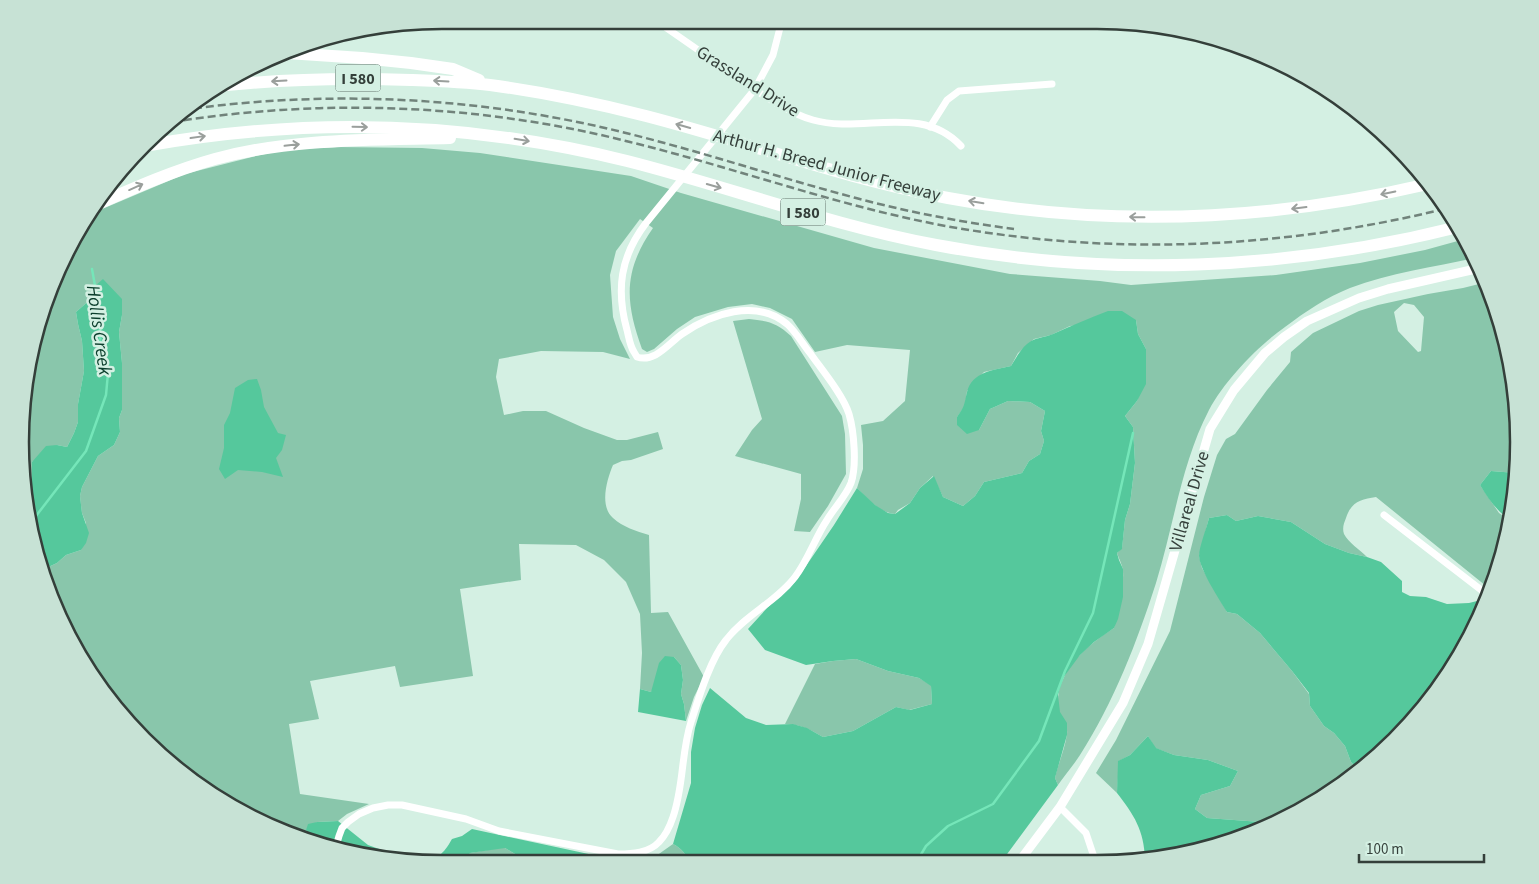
<svg xmlns="http://www.w3.org/2000/svg" width="1539" height="884" font-family="'Source Sans 3',sans-serif">
  <rect width="100%" height="100%" fill="#d4f0e3"/>
  <path fill="#89c6ab" fill-rule="evenodd" d="M 337,147 L 422,148 L 480,153 L 631,176 L 681,193 L 874,248 L 1010,274 L 1100,281 L 1131,285 L 1276,275 L 1360,263 L 1425,250 L 1465,239 L 1475,258 C 1433,267 1390,273 1350,288 C 1327,297 1305,312 1285,327 C 1258,346 1225,380 1209,410 C 1181,464 1174,525 1156,583 C 1137,642 1114,702 1080,755 C 1073,766 1065,775 1058,785 L 1055,778 C 1058,764 1065,749 1067,734 C 1068,718 1059,718 1058,706 C 1056,671 1087,645 1114,628 C 1117,610 1124,590 1123,572 C 1123,566 1119,559 1117,553 L 1122,548 L 1125,520 L 1130,504 L 1135,463 L 1133,427 L 1125,416 L 1137,401 L 1146,372 L 1146,349 L 1138,334 L 1136,320 L 1070,326 L 1051,335 L 1034,339 L 1018,353 L 1011,366 L 984,372 L 967,391 L 965,406 L 957,417 L 979,430 L 990,409 L 1008,401 L 1030,402 L 1045,411 L 1041,431 L 1044,441 L 1040,454 L 1029,461 L 1022,473 L 984,482 L 975,496 L 963,506 L 943,497 L 933,476 L 920,488 L 910,503 L 898,510 L 895,514 C 879,513 867,498 857,488 L 863,469 L 863,445 L 861,425 L 883,421 L 905,401 L 910,350 L 847,345 L 815,352 L 792,319 L 770,308 L 752,304 L 728,307 L 695,317 L 677,329 L 654,349 L 647,352 L 642,349 C 625,302 623,271 653,228 L 640,219 L 616,251 L 610,275 L 613,317 L 620,339 L 630,359 L 603,352 L 541,351 L 499,359 L 496,377 L 504,415 L 523,411 L 546,411 L 584,428 L 617,440 L 627,440 L 658,432 L 663,449 L 631,460 L 622,461 L 613,465 C 607,479 599,506 613,518 C 623,527 636,531 649,535 L 651,613 L 668,612 L 704,677 L 694,697 L 686,721 L 684,704 L 681,694 L 683,680 L 681,665 L 674,657 L 651,692 L 640,689 L 642,653 L 640,614 L 626,582 L 604,560 L 576,545 L 519,544 L 521,580 L 460,589 L 473,676 L 400,687 L 395,666 L 310,681 L 319,719 L 289,724 L 300,794 L 369,804 L 347,814 L 338,821 L 317,822 L 306,830 L 310,840 L 308,842 L 208,793 L 125,720 L 52,603 L 44,569 L 57,563 L 66,555 L 81,550 L 86,523 L 82,513 L 81,505 L 80,496 L 82,487 L 98,456 L 114,445 L 120,432 L 119,418 L 122,410 L 122,363 L 119,332 L 122,315 L 96,285 L 92,298 L 76,312 L 78,324 L 82,341 L 84,371 L 78,404 L 78,422 L 74,433 L 67,447 L 57,445 L 32,462 C 32,473 32,483 26,493 L 21,469 L 34,333 L 88,215 L 185,174 L 260,155 L 286,150 Z
    M 1487,282 L 1511,359 L 1519,442 L 1516,473 L 1491,471 L 1480,485 L 1499,513 L 1511,521 L 1491,590 L 1376,497 C 1361,499 1351,502 1346,518 C 1344,523 1342,528 1344,534 C 1348,542 1360,550 1367,557 L 1349,553 L 1325,544 L 1291,522 L 1258,516 L 1236,521 L 1227,515 L 1209,518 L 1199,556 L 1202,568 L 1227,612 L 1237,614 L 1260,633 L 1292,671 L 1309,694 L 1310,706 L 1324,726 L 1334,733 L 1345,746 L 1351,762 L 1358,769 L 1308,807 L 1265,827 L 1261,822 L 1207,818 L 1195,809 L 1201,795 L 1230,786 L 1238,771 L 1208,760 L 1174,755 L 1155,748 L 1148,736 L 1130,755 L 1119,761 L 1117,793 L 1096,773 L 1116,740 L 1170,631 L 1204,497 L 1217,455 L 1226,439 L 1235,434 L 1267,390 L 1290,362 L 1291,352 L 1313,333 L 1359,311 L 1378,305 L 1428,294 L 1463,288 ZM 1404,303 L 1414,305 L 1424,317 L 1421,351 L 1418,352 L 1398,331 L 1394,312 Z
    M 749,319 C 769,321 777,323 791,336 L 842,416 L 845,434 L 846,474 L 828,506 L 810,532 L 794,531 L 801,499 L 801,474 L 735,456 L 752,430 L 762,419 L 733,321 Z
    M 856,659 L 888,671 L 919,678 L 931,685 L 932,704 L 909,710 L 896,707 L 853,731 L 823,737 C 811,730 800,724 785,724 L 815,664 L 833,661 Z
    M 673,844 C 681,848 687,854 688,863 L 646,863 Z
    M 498,848 L 505,848 L 530,863 L 466,863 L 470,853 Z
    M 953,856 L 964,856 L 975,863 L 936,863 L 941,859 Z"/>
  <path fill="#55c89c" d="M 103,279 L 122,299 L 122,315 L 119,332 L 122,363 L 122,410 L 119,418 L 120,432 L 114,445 L 98,456 L 82,487 L 80,496 L 82,513 L 89,533 L 86,543 L 81,550 L 66,555 L 57,563 L 44,569 L 26,493 C 32,483 32,474 32,462 L 46,446 L 57,445 L 67,447 L 74,433 L 78,422 L 78,404 L 84,371 L 82,341 L 78,324 L 76,312 L 92,298 L 96,285 Z
    M 1108,311 L 1122,311 L 1136,320 L 1138,334 L 1146,349 L 1146,384 L 1137,401 L 1125,416 L 1133,427 L 1135,463 L 1130,504 L 1125,520 L 1122,549 L 1117,553 L 1119,560 L 1123,569 L 1123,597 L 1118,619 L 1114,628 L 1094,642 L 1080,655 L 1063,678 L 1058,695 L 1060,712 L 1067,723 L 1067,735 L 1055,778 L 1058,785 L 1002,861 L 998,863 L 975,863 L 964,856 L 953,856 L 941,859 L 936,863 L 688,863 C 687,854 681,848 673,844 L 691,783 L 691,752 L 695,728 L 702,705 L 710,688 L 746,718 L 766,725 L 793,724 L 807,728 L 823,737 L 853,731 L 896,707 L 910,710 L 932,704 L 931,686 L 919,678 L 888,671 L 856,659 L 833,661 L 806,665 L 765,650 L 748,629 L 768,607 L 795,582 L 834,525 L 857,488 L 875,505 L 888,513 L 895,514 L 910,503 L 920,488 L 934,476 L 943,497 L 963,506 L 975,496 L 984,482 L 1022,473 L 1029,461 L 1040,454 L 1044,441 L 1041,431 L 1045,411 L 1030,402 L 1008,401 L 990,409 L 979,430 L 967,434 L 957,425 L 957,417 C 965,406 964,405 967,392 C 972,372 993,370 1011,366 C 1016,358 1020,350 1027,344 C 1035,337 1044,338 1053,334 C 1071,326 1089,318 1108,311 Z
    M 257,379 L 261,390 L 264,407 L 278,433 L 286,435 L 282,450 L 276,458 L 283,477 L 262,472 L 238,470 L 225,479 L 219,469 L 224,448 L 224,425 L 230,413 L 235,388 L 248,380 Z
    M 1491,471 L 1516,473 L 1511,521 C 1497,511 1489,500 1480,485 Z
    M 1227,515 L 1236,521 L 1258,516 L 1291,522 L 1325,544 L 1349,553 L 1367,557 L 1381,562 L 1402,581 L 1402,592 L 1410,596 L 1426,597 L 1447,604 L 1469,603 L 1485,599 L 1488,601 L 1448,676 L 1395,741 L 1358,769 L 1351,762 L 1345,746 L 1334,733 L 1324,726 L 1310,706 L 1309,693 L 1292,671 L 1260,633 L 1237,614 L 1227,612 C 1219,599 1200,570 1199,556 C 1199,547 1207,527 1209,518 Z
    M 665,656 L 674,657 L 681,665 L 683,680 L 681,694 L 684,704 L 686,721 L 638,712 L 640,689 L 651,692 L 659,663 Z
    M 1148,736 L 1156,748 L 1174,755 L 1208,760 L 1238,771 L 1230,786 L 1201,795 L 1195,809 L 1207,818 L 1261,822 L 1265,827 L 1232,842 L 1145,859 C 1144,830 1134,815 1117,793 L 1118,761 L 1130,755 Z
    M 338,821 L 368,845 L 418,863 L 308,842 L 310,840 L 306,830 L 308,824 L 317,822 Z
    M 472,829 L 626,862 L 530,863 L 505,848 L 470,853 L 466,863 L 421,863 C 438,858 443,855 452,839 L 462,836 Z"/>
  <g fill="none" stroke-linecap="round" stroke-linejoin="round">
    <path stroke="#75e6b9" stroke-width="2.5" d="M 32,517 L 36,516 L 86,451 L 106,395 L 108,373 L 101,357 L 99,308 L 92,269
      M 916,863 L 926,846 L 948,826 L 993,804 L 1039,741 L 1065,671 L 1093,613 L 1133,433"/>
    <path stroke="#fff" stroke-width="7" d="M 655,20 C 682,39 710,58 737,77 C 760,93 785,112 813,120 C 862,134 921,103 961,146
      M 930,127 L 947,100 L 959,91 L 1052,84
      M 1384,515 L 1489,596
      M 1060,807 L 1086,833 L 1096,863
      M 338,848 L 337,843 L 339,836 L 342,828 L 348,822 L 359,814 L 373,808 L 388,805 L 402,805 L 466,819 L 499,831 L 618,854 C 632,854 649,853 659,842 C 666,835 670,826 673,817 C 684,785 681,753 691,722 C 699,697 710,660 726,640 C 745,615 776,602 795,577 C 808,560 815,538 827,520 C 834,508 846,496 851,483 C 857,466 854,431 849,414 C 843,395 822,370 810,353 C 802,343 796,332 787,324 C 756,298 711,314 682,334 C 669,343 655,363 637,357 L 634,352 C 630,346 629,338 627,330 C 616,290 620,257 646,223 L 755,89 L 773,55 L 782,20"/>
    <path stroke="#fff" stroke-width="9" d="M 1018,863 L 1060,807 L 1123,703 L 1148,644 L 1210,429 L 1234,390 L 1265,353 L 1284,337 L 1307,321 L 1359,298 L 1388,289 L 1480,268"/>
    <path stroke="#fff" stroke-width="10" d="M 1293,72 L 1361,115"/>
    <path stroke="#fff" stroke-width="12" d="M 287,53 L 362,58 L 411,63 L 453,69 L 479,80
      M 227,85 C 288,79 349,78 411,80 C 437,81 464,82 490,85 C 543,92 595,103 646,116 C 747,142 845,179 948,198 C 1108,228 1270,221 1428,184
      M 150,145 C 308,117 470,122 627,161 C 730,187 830,225 936,245 C 1109,278 1287,270 1458,227
      M 91,207 C 132,189 172,171 215,159 C 292,138 372,140 450,138"/>
    <path stroke="#71837b" stroke-width="2.5" stroke-dasharray="8 4" stroke-linecap="butt" d="M 182,110 C 332,89 484,97 630,134 C 706,153 780,178 856,198 C 908,212 961,222 1014,229
      M 172,122 C 324,98 481,104 630,142 C 740,169 846,209 957,228 C 1121,256 1287,248 1448,208"/>
  </g>
  <defs><path id="oneway-shaft" d="M-6 0H5M1.5-3L5.5 0L1.5 3" fill="none" stroke-width="1.6" stroke-linecap="round" stroke-linejoin="round" transform="scale(1.25)"/></defs>
  <g stroke="#9a9f9c">
    <use href="#oneway-shaft" transform="translate(279 81) rotate(177)"/>
    <use href="#oneway-shaft" transform="translate(441 81) rotate(-177)"/>
    <use href="#oneway-shaft" transform="translate(683 126) rotate(-164)"/>
    <use href="#oneway-shaft" transform="translate(360 127) rotate(1)"/>
    <use href="#oneway-shaft" transform="translate(198 137) rotate(-8)"/>
    <use href="#oneway-shaft" transform="translate(522 140) rotate(9)"/>
    <use href="#oneway-shaft" transform="translate(292 145) rotate(-6)"/>
    <use href="#oneway-shaft" transform="translate(714 186) rotate(16)"/>
    <use href="#oneway-shaft" transform="translate(136 187) rotate(-24)"/>
    <use href="#oneway-shaft" transform="translate(1388 193) rotate(168)"/>
    <use href="#oneway-shaft" transform="translate(976 202) rotate(-171)"/>
    <use href="#oneway-shaft" transform="translate(1299 208) rotate(173)"/>
    <use href="#oneway-shaft" transform="translate(1137 217) rotate(-179)"/>
  </g>
  <g text-anchor="middle" stroke-width="5" stroke-linejoin="round" paint-order="stroke">
    <g fill="#d4f0e3" stroke="#64746d" stroke-width="1">
      <rect x="335.5" y="64.5" width="45" height="27" rx="4"/>
      <rect x="780.5" y="198.5" width="45" height="27" rx="4"/>
    </g>
    <g font-size="16" font-weight="bold" fill="#343f3a">
      <text x="358" y="84">I 580</text>
      <text x="803" y="218">I 580</text>
    </g>
    <g font-size="18" fill="#343f3a" stroke="#d4f0e3">
      <text transform="translate(748 81) rotate(32)" y="6">Grassland Drive</text>
      <text transform="translate(827 165) rotate(15)" y="6">Arthur H. Breed Junior Freeway</text>
      <text transform="translate(1189 501) rotate(-74)" y="6">Villareal Drive</text>
    </g>
    <g font-size="19" font-style="italic" fill="#0b3e2c" stroke="#d4f0e3">
      <text transform="translate(100 330) rotate(82)" y="7">Hollis Creek</text>
    </g>
  </g>
  <path d="M0 0H1539V884H0ZM442 29H1097A413 413 0 0 1 1510 442V442A413 413 0 0 1 1097 855H442A413 413 0 0 1 29 442V442A413 413 0 0 1 442 29Z" fill="#c7e2d5" fill-rule="evenodd"/>
  <path fill="none" stroke="#343f3a" stroke-width="2.5" d="M442 29H1097A413 413 0 0 1 1510 442V442A413 413 0 0 1 1097 855H442A413 413 0 0 1 29 442V442A413 413 0 0 1 442 29Z"/>
  <path d="M1359 854v8h125v-8" fill="none" stroke="#343f3a" stroke-width="2.5"/>
  <text x="1366" y="854" font-size="15" fill="#343f3a" stroke="#d4f0e3" stroke-width="4" paint-order="stroke">100 m</text>
</svg>
